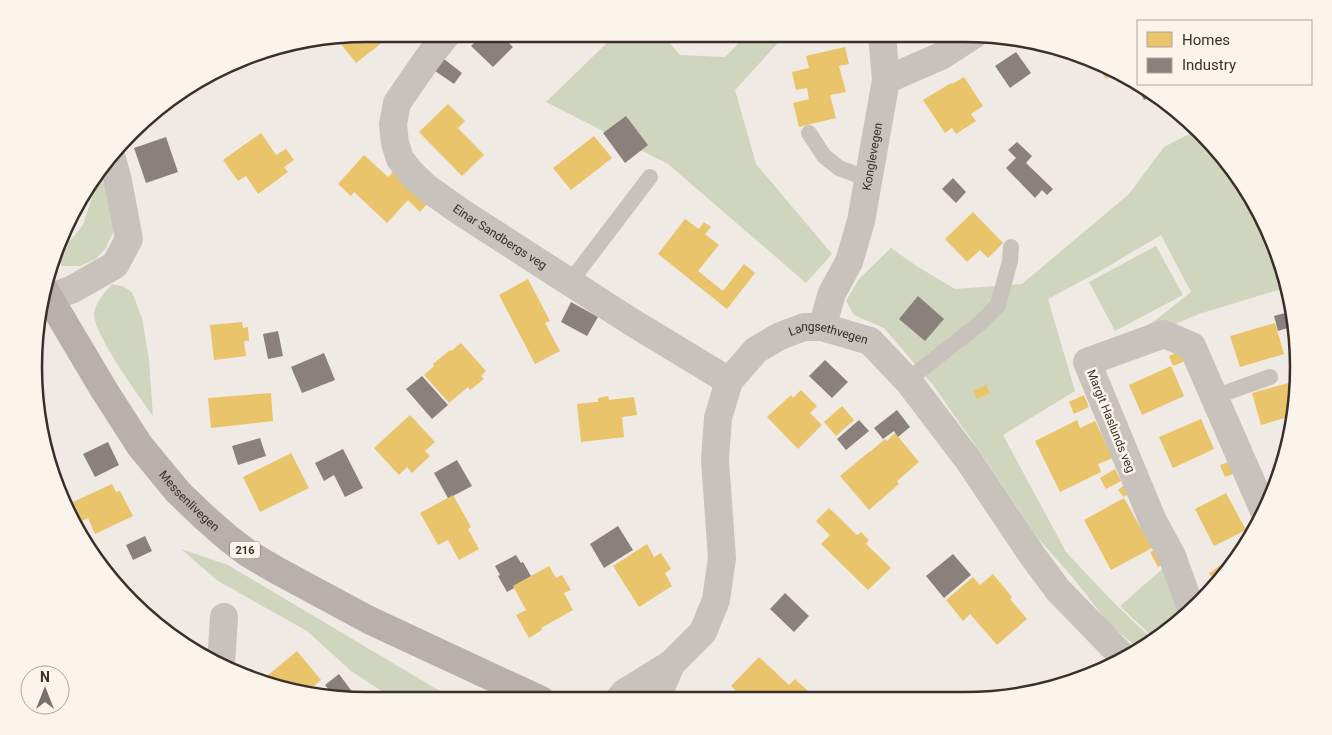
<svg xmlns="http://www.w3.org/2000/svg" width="1332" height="735" font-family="Roboto,sans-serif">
  <rect width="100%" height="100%" fill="#efeae4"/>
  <path fill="#d0d5be" d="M 609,34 L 662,34 L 680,55 L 725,57 L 741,41 L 739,34 L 773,34 L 777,44 L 735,90 L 756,164 L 832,254 L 806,283 L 668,164 L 546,102 L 609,41 Z
    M 1197,130 L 1229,164 L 1264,220 L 1287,281 L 1288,287 L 1199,314 L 1151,334 L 1138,331 L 1157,319 L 1191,292 L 1161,235 L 1102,270 L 1048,299 L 1075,391 L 1003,435 L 1066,552 L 1112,601 L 1154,641 L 1140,650 L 1109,624 L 1074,579 L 1037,537 L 985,459 L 933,385 L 884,328 L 854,315 L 846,301 L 859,279 L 891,248 L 918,267 L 955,289 L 1022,284 L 1129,194 L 1164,147 Z
    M 100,171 L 107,181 L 114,230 L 106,248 L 96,259 L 80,266 L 62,266 L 57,256 L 61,247 L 72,239 L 83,225 L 94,192 L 93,179 Z
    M 1156,246 L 1183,295 L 1115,331 L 1089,282 Z
    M 112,284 L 122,286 L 132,292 L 142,318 L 149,360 L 153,416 C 140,398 93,333 94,314 C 95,303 105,292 112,284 Z
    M 181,549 L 228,565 L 455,700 L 395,700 L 351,671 L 307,631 L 218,581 Z
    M 1168,564 L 1185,616 L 1156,640 L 1120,606 Z"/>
  <path fill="#e9c46a" d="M 368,34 L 393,34 L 356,63 L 337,39 Z
    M 845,47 L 849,64 L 839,66 L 846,92 L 830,95 L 836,118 L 799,127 L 793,103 L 809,99 L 807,88 L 796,90 L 792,72 L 809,68 L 806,56 Z
    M 1096,64 L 1099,65 L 1117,72 L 1106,79 Z
    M 964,77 L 983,106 L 971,114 L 976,121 L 956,134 L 952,128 L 945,133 L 923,100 L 951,83 L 952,84 Z
    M 448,104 L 465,121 L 458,128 L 484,155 L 462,176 L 419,132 Z
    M 261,133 L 276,155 L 286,149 L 294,160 L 284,167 L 288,172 L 258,194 L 246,176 L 238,181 L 223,160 Z
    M 594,136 L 612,158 L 571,190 L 553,168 Z
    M 364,155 L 388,177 L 394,171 L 428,203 L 420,212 L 408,200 L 387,223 L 354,192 L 351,196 L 338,184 Z
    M 973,212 L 1003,243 L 988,258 L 980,250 L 967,262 L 945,239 Z
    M 685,219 L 699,229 L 704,222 L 711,227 L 705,234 L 719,245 L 698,271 L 723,291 L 744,264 L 755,273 L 727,309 L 658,254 Z
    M 528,279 L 550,321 L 545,323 L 560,351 L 535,364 L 499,295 Z
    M 242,322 L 243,328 L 248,327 L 249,341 L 244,341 L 246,356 L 214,360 L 210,325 Z
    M 1275,323 L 1284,354 L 1240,367 L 1230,336 Z
    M 461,343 L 486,371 L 481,376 L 484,379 L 470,390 L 468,387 L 449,403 L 424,375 L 434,366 L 433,364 L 450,350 L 451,351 Z
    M 1181,351 L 1185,361 L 1173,366 L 1169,356 Z
    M 1171,366 L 1184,396 L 1142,415 L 1129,385 Z
    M 1296,381 L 1294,415 L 1261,425 L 1252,393 Z
    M 986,385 L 990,393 L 977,399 L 973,391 Z
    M 801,390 L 817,406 L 810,413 L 822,425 L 798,449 L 767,417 L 791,395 L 793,398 Z
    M 271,393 L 273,421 L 211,428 L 208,398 Z
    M 1084,395 L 1089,407 L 1074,414 L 1069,402 Z
    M 608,396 L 609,400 L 634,397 L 637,415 L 622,417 L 624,437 L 581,442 L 577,404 L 596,402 L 598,402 L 598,398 Z
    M 842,406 L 854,420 L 836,436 L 824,422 Z
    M 410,415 L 435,442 L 425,451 L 430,456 L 412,473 L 407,467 L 399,475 L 374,448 Z
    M 1201,419 L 1214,449 L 1173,468 L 1159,437 Z
    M 1077,420 L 1080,428 L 1095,421 L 1113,458 L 1098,464 L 1101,472 L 1060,492 L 1035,441 Z
    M 895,433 L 919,462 L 897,481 L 899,484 L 869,510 L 840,476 L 870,451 L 871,451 L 885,439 L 887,441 Z
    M 291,453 L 309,488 L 260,512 L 243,477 Z
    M 1228,462 L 1233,474 L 1225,477 L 1220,465 Z
    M 1115,469 L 1121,481 L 1106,489 L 1100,478 Z
    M 1128,482 L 1133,490 L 1124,497 L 1118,490 Z
    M 112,484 L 116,492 L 120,491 L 133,516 L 95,534 L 88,518 L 82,521 L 73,502 Z
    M 1226,493 L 1246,530 L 1214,546 L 1195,509 Z
    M 453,495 L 471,527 L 468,529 L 479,549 L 459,560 L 448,540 L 438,545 L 420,513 Z
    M 1124,498 L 1152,548 L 1111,570 L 1084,520 Z
    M 829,508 L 857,535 L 861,532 L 869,540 L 866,544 L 891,568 L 868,590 L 821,544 L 830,535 L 816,521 Z
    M 647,544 L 654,557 L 661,553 L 671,569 L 665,573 L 672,586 L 639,607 L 613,566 Z
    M 1160,548 L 1168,562 L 1158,567 L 1150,552 Z
    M 1238,554 L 1239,554 L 1216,584 L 1209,573 Z
    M 549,566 L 556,578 L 562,575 L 571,590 L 564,593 L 573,610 L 541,628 L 542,630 L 529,638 L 516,615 L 526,610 L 513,586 Z
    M 993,574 L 1012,597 L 1010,599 L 1027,619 L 997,645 L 970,614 L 963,621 L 946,600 L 973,577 L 980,585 Z
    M 297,651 L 321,680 L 304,694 L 281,690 L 261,681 Z
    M 759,657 L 789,685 L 795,679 L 809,692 L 802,699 L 790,699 L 783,693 L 778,699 L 744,699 L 731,686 Z"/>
  <path fill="#8a817c" d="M 483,34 L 500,34 L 513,47 L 493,67 L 471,46 Z
    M 1016,52 L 1031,73 L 1010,88 L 995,66 Z
    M 444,59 L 462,73 L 454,84 L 435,71 Z
    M 1133,80 L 1138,84 L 1154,95 L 1144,100 Z
    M 626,116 L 648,145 L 625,163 L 603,133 Z
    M 166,137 L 178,172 L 146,183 L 134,148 Z
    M 1017,142 L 1032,156 L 1026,163 L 1053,189 L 1047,195 L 1042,190 L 1035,198 L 1006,168 L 1016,158 L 1008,150 Z
    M 953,178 L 966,192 L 956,203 L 942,189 Z
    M 918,296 L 944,319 L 925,341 L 899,319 Z
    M 571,302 L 598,317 L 587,336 L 561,322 Z
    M 1292,311 L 1294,326 L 1278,331 L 1274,316 Z
    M 278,331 L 283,356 L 268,359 L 263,334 Z
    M 324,353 L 335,380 L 302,393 L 291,367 Z
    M 825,360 L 848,382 L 832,398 L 809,376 Z
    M 422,376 L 448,405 L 432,419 L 406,389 Z
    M 897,410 L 910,427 L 898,437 L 894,431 L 883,439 L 874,428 Z
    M 859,420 L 869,431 L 846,450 L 837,439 Z
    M 260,438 L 266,456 L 238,465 L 232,446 Z
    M 108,442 L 119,465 L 95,477 L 83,454 Z
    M 343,449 L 363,488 L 345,497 L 334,475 L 324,481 L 315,463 Z
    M 457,460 L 472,486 L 453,496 L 453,495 L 448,498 L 434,473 Z
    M 618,526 L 633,550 L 604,568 L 590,544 Z
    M 145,536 L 152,551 L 133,560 L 126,545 Z
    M 953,554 L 971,575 L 944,598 L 926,576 Z
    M 516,555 L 521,563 L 523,562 L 531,576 L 513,586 L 514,588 L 507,592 L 498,576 L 500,575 L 495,566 Z
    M 785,593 L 809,616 L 794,632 L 770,609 Z
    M 339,674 L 353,693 L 343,700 L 336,699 L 325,685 Z"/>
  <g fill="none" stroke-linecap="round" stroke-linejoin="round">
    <path stroke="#c8c2bc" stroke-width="16" d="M 809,133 L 824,156 L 839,168 L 868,179
      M 570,282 L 650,177
      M 908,380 L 979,324 L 998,305 L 1010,261 L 1011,247
      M 1214,397 L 1270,377"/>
    <g stroke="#c8c2bc" stroke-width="28">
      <path id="s1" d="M 447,34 L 428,58 L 397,103 L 393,124 L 395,143 L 400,159 L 412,174 L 427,188 L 461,212 L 630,321 L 729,381"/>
      <path d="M 882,34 L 886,80"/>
      <path d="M 49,297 L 71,290 L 115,265 L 129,239 L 118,181 L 112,159"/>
      <path id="s2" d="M 822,327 L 832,293 L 849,262 L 861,221 L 886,80 L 941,56 L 975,34"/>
      <path d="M 1192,611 L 1172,556 L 1153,521 L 1087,362 L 1164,334 L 1192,346 L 1264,511"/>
      <path d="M 221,665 L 224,617"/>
      <path id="s3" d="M 618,700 L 624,693 L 671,664 L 703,632 L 716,600 L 722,558 L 715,460 L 718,418 L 729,381 L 756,350 L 780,336 L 804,327 L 822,327 L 870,341 L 909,382 L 969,461 L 1032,555 L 1058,590 L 1124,658"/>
      <path d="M 656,700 L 671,664"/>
    </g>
    <path stroke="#b7b0ab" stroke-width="28" id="s4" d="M 44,289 L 104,390 L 140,446 L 178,492 L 204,517 L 228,538 L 249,554 L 278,571 L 369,620 L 541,700"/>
  </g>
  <g text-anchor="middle" stroke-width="5" stroke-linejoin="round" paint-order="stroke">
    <rect fill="#fbf4eb" stroke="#746a64" stroke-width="1" x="230" y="541.5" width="30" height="17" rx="4"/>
    <g font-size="11" font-weight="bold" fill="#3a2f2a">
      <text x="245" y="554">216</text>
    </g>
    <g font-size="12" fill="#3a2f2a" stroke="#fbf4eb">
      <text dy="4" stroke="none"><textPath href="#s2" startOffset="179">Konglevegen</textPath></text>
      <text dy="4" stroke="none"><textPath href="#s1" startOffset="270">Einar Sandbergs veg</textPath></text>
      <text dy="4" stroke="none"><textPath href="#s3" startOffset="485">Langsethvegen</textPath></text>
      <text transform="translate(1111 421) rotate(68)" y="4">Margit Haslunds veg</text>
      <text dy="4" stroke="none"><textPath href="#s4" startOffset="258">Messenlivegen</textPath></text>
    </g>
  </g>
  <path d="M0 0H1332V735H0ZM367 42H965A325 325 0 0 1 1290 367V367A325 325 0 0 1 965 692H367A325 325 0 0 1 42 367V367A325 325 0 0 1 367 42Z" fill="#fbf4eb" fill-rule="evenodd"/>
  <path fill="none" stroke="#3a2f2a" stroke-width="2.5" d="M367 42H965A325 325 0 0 1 1290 367V367A325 325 0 0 1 965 692H367A325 325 0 0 1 42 367V367A325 325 0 0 1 367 42Z"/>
  <rect x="1137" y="20" width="175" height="65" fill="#fbf4eb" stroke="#aea59e"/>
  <rect x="1147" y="32" width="25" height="15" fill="#e9c46a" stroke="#aea59e"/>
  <text x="1182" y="45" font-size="15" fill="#3a2f2a">Homes</text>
  <rect x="1147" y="58" width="25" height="15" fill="#8a817c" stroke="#aea59e"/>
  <text x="1182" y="70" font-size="15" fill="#3a2f2a">Industry</text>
  <g transform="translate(45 690)"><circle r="24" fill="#fbf4eb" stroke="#aea59e"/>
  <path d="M0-4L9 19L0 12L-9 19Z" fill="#79706b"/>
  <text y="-8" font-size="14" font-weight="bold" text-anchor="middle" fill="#3a2f2a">N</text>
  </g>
</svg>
